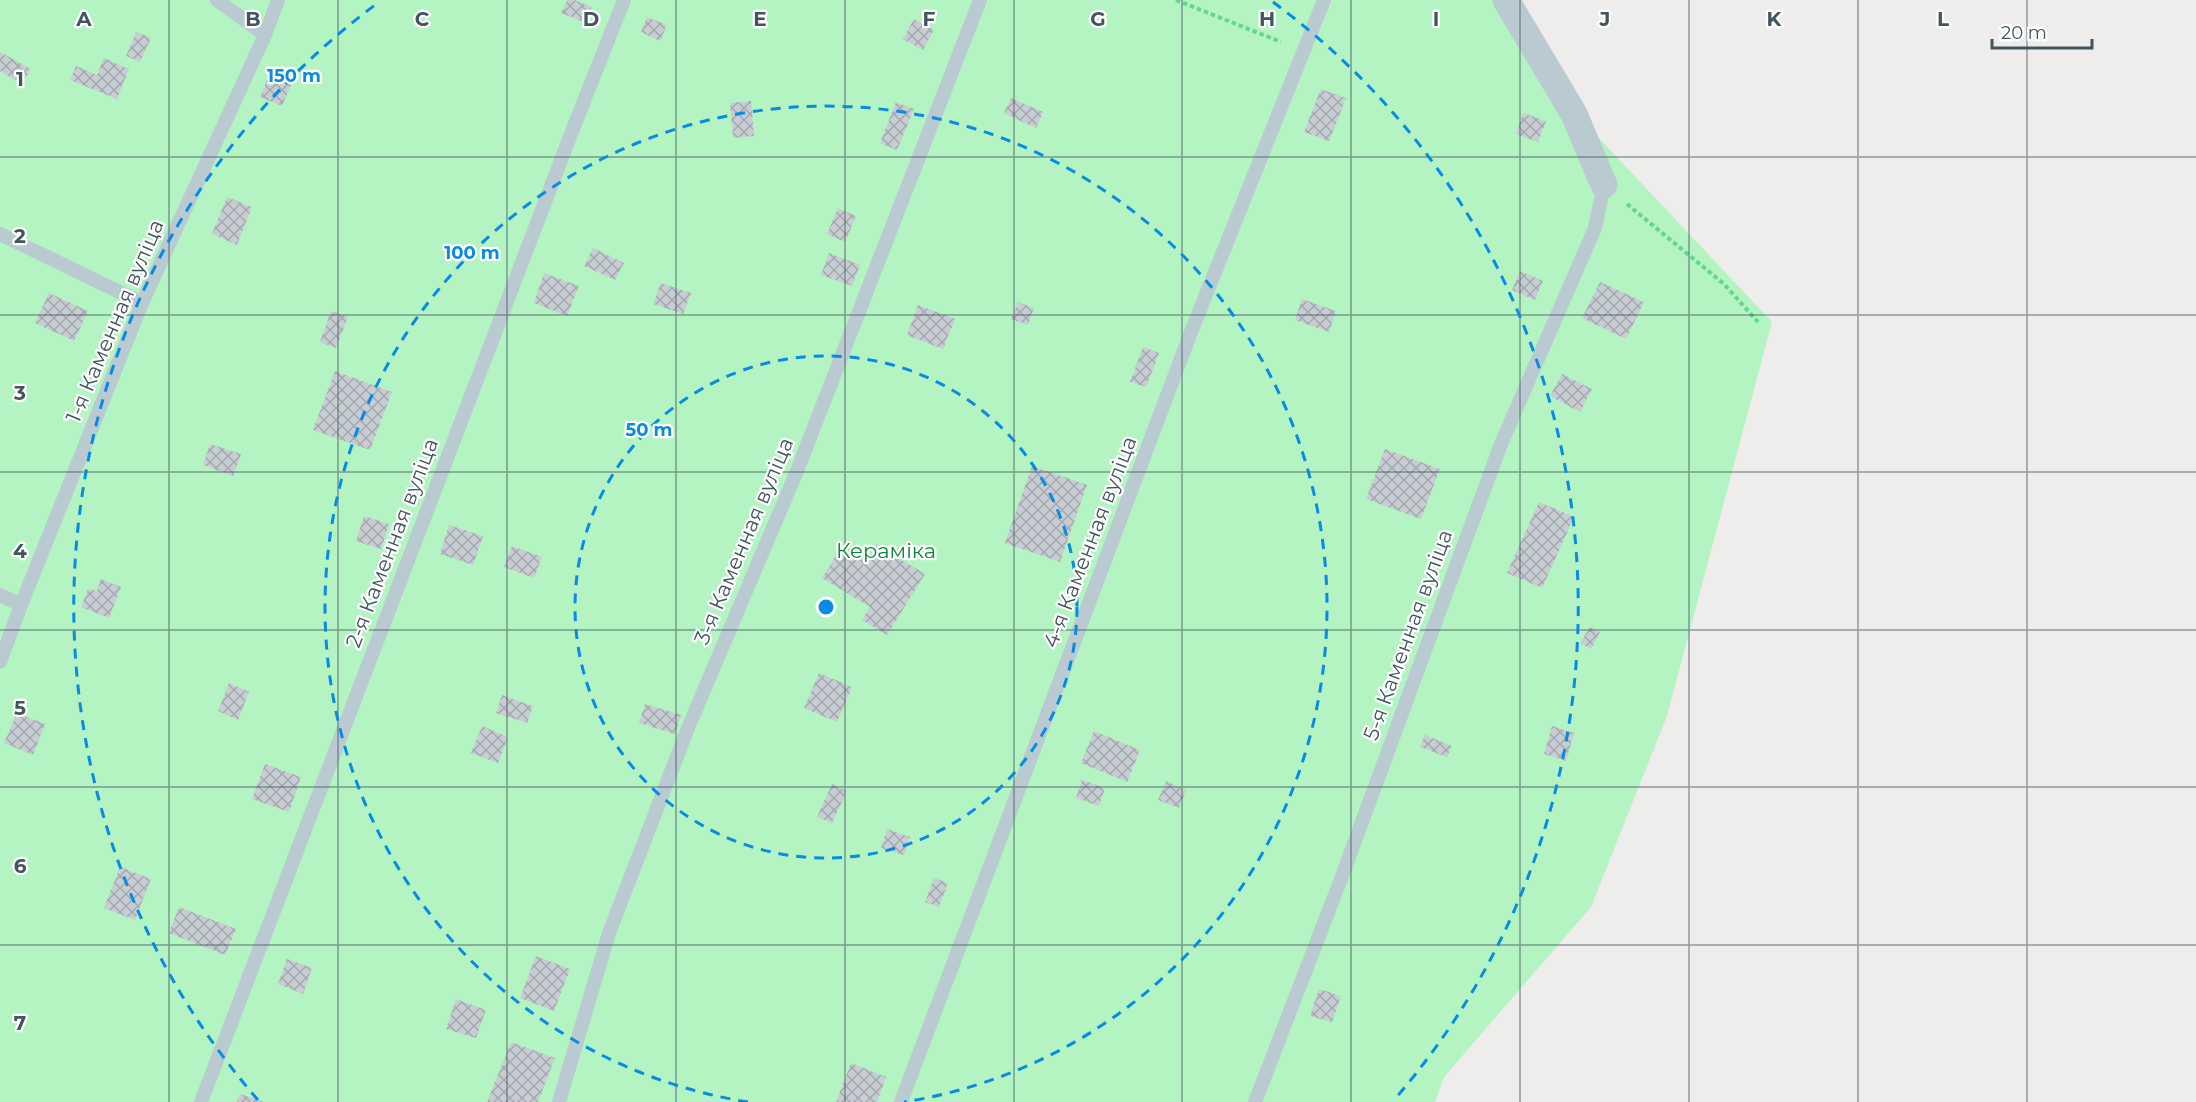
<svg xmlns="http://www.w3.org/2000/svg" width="2196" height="1102" font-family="Montserrat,sans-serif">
  <defs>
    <pattern id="building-cross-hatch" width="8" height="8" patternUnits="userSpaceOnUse" patternTransform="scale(1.5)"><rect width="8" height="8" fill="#c7cdd2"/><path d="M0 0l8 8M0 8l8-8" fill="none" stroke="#a3a9ae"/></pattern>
  </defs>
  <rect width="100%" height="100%" fill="#efecec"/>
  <path fill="#b3f4c2" d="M 0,0 L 1515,0 L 1596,135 L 1772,322 L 1667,716 L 1591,907 L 1444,1077 L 1435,1102 L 0,1102 Z"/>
  <path fill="url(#building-cross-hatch)" d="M 567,0 L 574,0 L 592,7 L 586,23 L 561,13 Z
    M 647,17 L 667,25 L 660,41 L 641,32 Z
    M 914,19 L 934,30 L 923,50 L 903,39 Z
    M 136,32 L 151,38 L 140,62 L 126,56 Z
    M 0,52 L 31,69 L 22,84 L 0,71 Z
    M 104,58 L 129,69 L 117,99 L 70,80 L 76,66 L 97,75 Z
    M 272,67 L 295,76 L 282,106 L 260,97 Z
    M 1321,89 L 1346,98 L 1329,141 L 1304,132 Z
    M 1011,98 L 1043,112 L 1036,128 L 1004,113 Z
    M 751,101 L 754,136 L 733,138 L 730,103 Z
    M 896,102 L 914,109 L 897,150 L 880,143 Z
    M 1523,113 L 1546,121 L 1538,142 L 1516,134 Z
    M 227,197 L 252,207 L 237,245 L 212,234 Z
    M 838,208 L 856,216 L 845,242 L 827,234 Z
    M 593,248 L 624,263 L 615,280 L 584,266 Z
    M 829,253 L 860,265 L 852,286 L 821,275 Z
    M 1520,271 L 1543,281 L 1535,300 L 1512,290 Z
    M 544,273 L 579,286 L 567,316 L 534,303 Z
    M 1600,282 L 1644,302 L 1626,339 L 1582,318 Z
    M 661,283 L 691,293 L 683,314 L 653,304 Z
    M 49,293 L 88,311 L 74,341 L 35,323 Z
    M 1302,299 L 1336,311 L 1329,332 L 1295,320 Z
    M 1018,302 L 1034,308 L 1028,325 L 1011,319 Z
    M 918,305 L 955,319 L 943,349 L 907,335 Z
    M 331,311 L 348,317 L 336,348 L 320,342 Z
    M 1143,347 L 1159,353 L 1146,387 L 1130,382 Z
    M 335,371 L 392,392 L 370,450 L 313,430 Z
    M 1562,374 L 1592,389 L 1580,412 L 1550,396 Z
    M 210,444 L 241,454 L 233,476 L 203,465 Z
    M 1385,449 L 1440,469 L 1421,519 L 1366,499 Z
    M 1032,466 L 1087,485 L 1060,562 L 1005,543 Z
    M 1539,502 L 1574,517 L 1542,588 L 1507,573 Z
    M 364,516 L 389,524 L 381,549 L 356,541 Z
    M 449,525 L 483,536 L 473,565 L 440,554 Z
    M 876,544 L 925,574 L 887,635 L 862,620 L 870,607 L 822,578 L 837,554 L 843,557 L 849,547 L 868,559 Z
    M 512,546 L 542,557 L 534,578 L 504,567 Z
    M 101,579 L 121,587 L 109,618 L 81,607 L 88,589 L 97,591 Z
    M 1590,627 L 1600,632 L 1591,649 L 1580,643 Z
    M 819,673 L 852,687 L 837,722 L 804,708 Z
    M 229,683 L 249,692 L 238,720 L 218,711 Z
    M 502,695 L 533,706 L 527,723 L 496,713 Z
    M 645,704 L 681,715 L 675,734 L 639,723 Z
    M 17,713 L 45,724 L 33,755 L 4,743 Z
    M 482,726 L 508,737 L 498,763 L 471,753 Z
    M 1552,726 L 1574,733 L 1566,761 L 1544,754 Z
    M 1094,731 L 1140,750 L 1127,782 L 1081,763 Z
    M 1425,735 L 1452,746 L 1447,757 L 1420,747 Z
    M 265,764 L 301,777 L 289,812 L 252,799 Z
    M 1082,780 L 1105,788 L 1099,806 L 1076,798 Z
    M 1166,781 L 1186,790 L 1179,808 L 1158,800 Z
    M 832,784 L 847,791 L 832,823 L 817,817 Z
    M 887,829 L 910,837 L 904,855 L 881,848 Z
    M 120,867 L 151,879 L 135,920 L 104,908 Z
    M 934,878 L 948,883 L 939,907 L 925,902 Z
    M 179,907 L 236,929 L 225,955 L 169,933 Z
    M 536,956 L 570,969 L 554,1011 L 520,998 Z
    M 287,959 L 312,968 L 303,994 L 278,984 Z
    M 1319,989 L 1341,996 L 1332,1022 L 1310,1016 Z
    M 456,999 L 486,1010 L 476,1038 L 446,1029 Z
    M 511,1042 L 555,1058 L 538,1102 L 487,1102 Z
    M 851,1063 L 886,1077 L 877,1102 L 836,1102 Z
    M 240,1094 L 264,1102 L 237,1102 Z"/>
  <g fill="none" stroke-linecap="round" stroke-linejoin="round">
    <path stroke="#68d58e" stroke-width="4" stroke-dasharray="4.5 3" stroke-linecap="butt" d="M 1176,0 L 1281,42
      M 1627,204 L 1724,284 L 1758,322"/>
    <path stroke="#bacad1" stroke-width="14" d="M 217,0 L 265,35
      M 0,234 L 142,303
      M 0,595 L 21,605
      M 0,662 L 21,605 L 142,303 L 265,35 L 278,0
      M 201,1102 L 571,134 L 624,0
      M 559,1102 L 609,933 L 688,728 L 797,471 L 980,0
      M 901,1102 L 1191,332 L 1324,0
      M 1255,1102 L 1341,879 L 1501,444 L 1595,228 L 1604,185"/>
    <path stroke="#bacad1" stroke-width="27" d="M 1506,0 L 1574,114 L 1604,185"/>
  </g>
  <path fill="none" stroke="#42545c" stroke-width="1.5" stroke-opacity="0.55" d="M 169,0 L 169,1102M 338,0 L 338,1102M 507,0 L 507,1102M 676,0 L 676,1102M 845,0 L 845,1102M 1014,0 L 1014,1102M 1182,0 L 1182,1102M 1351,0 L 1351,1102M 1520,0 L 1520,1102M 1689,0 L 1689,1102M 1858,0 L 1858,1102M 2027,0 L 2027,1102M 0,157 L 2196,157M 0,315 L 2196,315M 0,472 L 2196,472M 0,630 L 2196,630M 0,787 L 2196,787M 0,945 L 2196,945"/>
  <g fill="none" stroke="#098be3" stroke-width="3" stroke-dasharray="10 8">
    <circle cx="826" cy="607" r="251"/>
    <path d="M748 1102A501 501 0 1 1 904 1102"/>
    <path d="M258 1100A752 752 0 0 1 379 2M1273 2A752 752 0 0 1 1394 1100"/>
  </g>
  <g text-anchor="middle" stroke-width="4.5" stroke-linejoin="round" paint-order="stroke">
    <g font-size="21" fill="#42545c" stroke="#fff">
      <text transform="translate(115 321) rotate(-67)" y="7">1-я Каменная вуліца</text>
      <text transform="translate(744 541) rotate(-67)" y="7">3-я Каменная вуліца</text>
      <text transform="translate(1090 542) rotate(-69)" y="7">4-я Каменная вуліца</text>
      <text transform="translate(392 543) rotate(-69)" y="7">2-я Каменная вуліца</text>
      <text transform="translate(1408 635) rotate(-70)" y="7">5-я Каменная вуліца</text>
    </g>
    <g font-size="21" fill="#0b8535" stroke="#fff">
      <text x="886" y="558">Кераміка</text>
    </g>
  </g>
  <g font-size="20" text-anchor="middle" font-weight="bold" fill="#42545c" stroke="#fff" stroke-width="4.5" stroke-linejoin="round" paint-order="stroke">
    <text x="84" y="26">A</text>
    <text x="253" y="26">B</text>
    <text x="422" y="26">C</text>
    <text x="591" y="26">D</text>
    <text x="760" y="26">E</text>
    <text x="929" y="26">F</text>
    <text x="1098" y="26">G</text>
    <text x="1267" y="26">H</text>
    <text x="1436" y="26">I</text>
    <text x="1605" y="26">J</text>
    <text x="1774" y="26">K</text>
    <text x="1943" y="26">L</text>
    <text x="20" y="86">1</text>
    <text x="20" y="243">2</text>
    <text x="20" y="400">3</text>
    <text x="20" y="558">4</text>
    <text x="20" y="715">5</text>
    <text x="20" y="873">6</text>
    <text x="20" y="1030">7</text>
  </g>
  <circle cx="826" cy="607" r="9" fill="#098be3" stroke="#fff" stroke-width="3"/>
  <g font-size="18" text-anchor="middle" font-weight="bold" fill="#098be3" stroke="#fff" stroke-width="4.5" stroke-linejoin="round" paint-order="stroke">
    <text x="294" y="82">150 m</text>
    <text x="472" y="259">100 m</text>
    <text x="649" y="436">50 m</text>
  </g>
  <path d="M1992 39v9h100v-9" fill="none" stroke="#42545c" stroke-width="3"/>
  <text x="2001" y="39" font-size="18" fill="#42545c" stroke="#ffffff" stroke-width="4.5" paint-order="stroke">20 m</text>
</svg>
